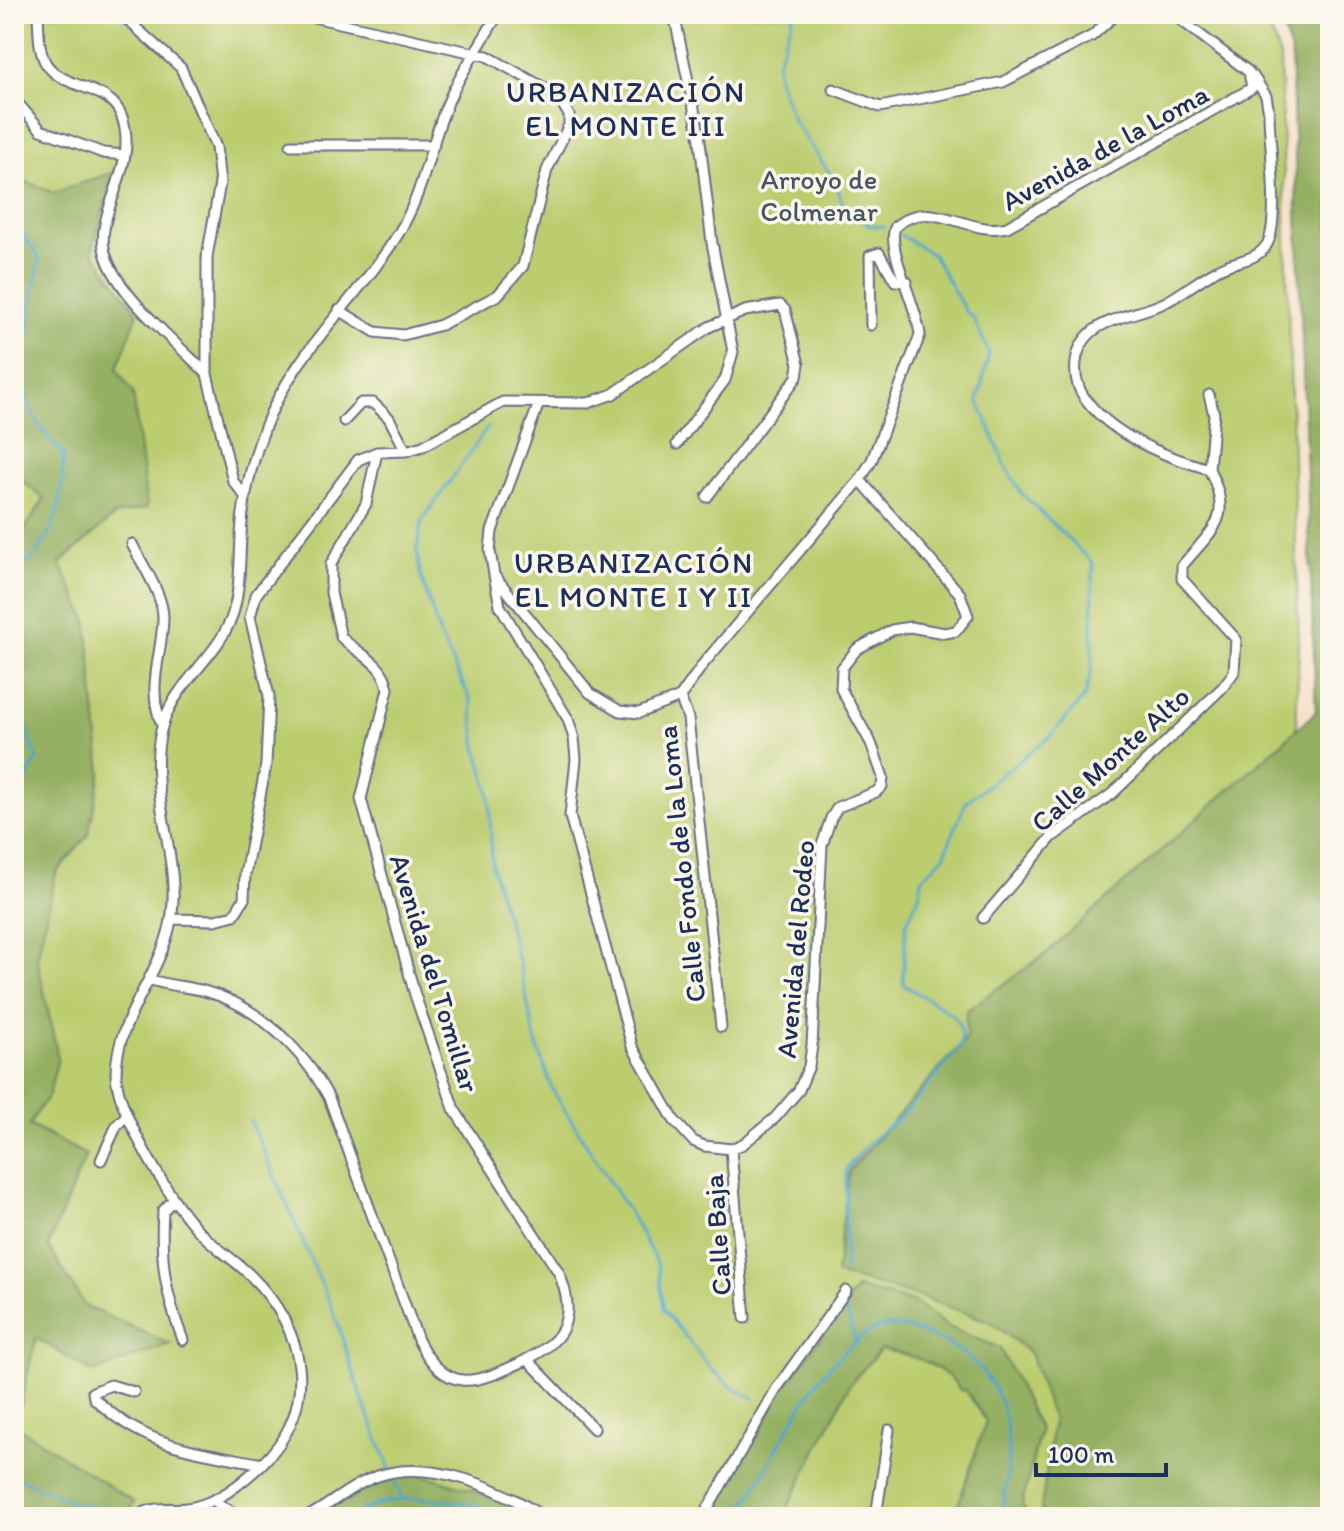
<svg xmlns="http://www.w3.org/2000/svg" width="1344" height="1531" font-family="Itim,sans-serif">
  <rect width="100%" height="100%" fill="#fbf7ec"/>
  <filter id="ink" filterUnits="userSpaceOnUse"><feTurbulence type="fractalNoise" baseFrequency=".0125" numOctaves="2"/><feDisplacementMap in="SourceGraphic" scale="16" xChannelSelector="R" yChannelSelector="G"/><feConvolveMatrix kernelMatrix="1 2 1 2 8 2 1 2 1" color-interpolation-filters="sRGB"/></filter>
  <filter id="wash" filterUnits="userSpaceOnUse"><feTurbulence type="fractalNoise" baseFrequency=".006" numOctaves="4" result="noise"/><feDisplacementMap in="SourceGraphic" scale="32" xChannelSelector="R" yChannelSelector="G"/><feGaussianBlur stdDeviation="1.8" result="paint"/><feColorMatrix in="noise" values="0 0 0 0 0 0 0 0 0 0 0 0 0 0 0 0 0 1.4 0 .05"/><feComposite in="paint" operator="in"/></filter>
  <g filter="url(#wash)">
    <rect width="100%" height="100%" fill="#f6e2ca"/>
    <path fill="#bccd6f" stroke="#6c7e66" stroke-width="2" d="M 14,14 L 1265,14 L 1280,57 L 1299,644 L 1296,729 L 1227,1517 L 14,1517 Z"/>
    <path fill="#95b062" stroke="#587060" stroke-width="2" d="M 1278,14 L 1330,14 L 1330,1517 L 1049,1517 L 1041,1510 L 1053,1421 L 1030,1353 L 991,1322 L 918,1296 L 836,1274 L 849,1171 L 966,1039 L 966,1011 L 1043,956 L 1316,712 L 1291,52 Z
      M 114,172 L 92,251 L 138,313 L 117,369 L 133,393 L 147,508 L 115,515 L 60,563 L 87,620 L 101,773 L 88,835 L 56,873 L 37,958 L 58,1058 L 49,1094 L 29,1125 L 86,1155 L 48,1246 L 85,1306 L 170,1344 L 93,1373 L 36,1338 L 16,1426 L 134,1502 L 126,1517 L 14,1517 L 14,817 L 21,811 L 14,803 L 14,546 L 44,499 L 14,474 L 14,176 L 53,193 Z
      M 857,1288 L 914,1302 L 948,1327 L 1000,1348 L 1040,1430 L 1022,1505 L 1028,1517 L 954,1517 L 986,1421 L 965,1389 L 961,1391 C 944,1364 910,1354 881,1349 L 850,1384 L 783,1517 L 703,1517 L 759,1434 L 780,1393 Z
      M 421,1474 L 516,1504 L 533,1517 L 458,1517 L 427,1513 L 409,1517 L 309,1517 L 378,1478 Z"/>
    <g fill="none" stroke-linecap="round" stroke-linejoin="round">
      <path stroke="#4ca6c9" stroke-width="3" d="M 794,14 L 777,63 L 778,79 L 793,120 L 833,178 L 843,204 L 868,225 L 884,227
        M 14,232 L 22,234 L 39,257 C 35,292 18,370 28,401 C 34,422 48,438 63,453 C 64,497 55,547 14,573
        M 488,427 L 422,521 L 417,550 L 420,574 L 441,638 L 471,701 L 477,748 L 489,791 L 492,867 L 519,963 L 535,1039 L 552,1089 L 633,1219 L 658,1265 L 664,1310 L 710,1368 L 734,1388 L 754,1398
        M 14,690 L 37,760 L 14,800
        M 250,1120 L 335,1315 L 360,1393 L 401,1497
        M 845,1269 L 846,1169 L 870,1142 L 907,1111 L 960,1047 C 972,1012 924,1001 903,984 L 906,924 L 919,896 L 922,879 L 944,856 L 966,802 L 1051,736 L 1085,696 L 1092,668 L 1093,563 L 1021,493 L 1005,465 L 978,400 L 989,353 L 973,317 L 966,312 L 933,255 L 901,235
        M 846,1310 L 856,1343
        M 14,1476 L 81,1506 L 110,1508 L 118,1514
        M 354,1517 C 389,1488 469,1498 507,1517
        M 737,1517 C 780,1456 801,1379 866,1334 C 886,1321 902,1326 923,1333 C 1011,1363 1019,1436 1000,1517"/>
    </g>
  </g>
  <g filter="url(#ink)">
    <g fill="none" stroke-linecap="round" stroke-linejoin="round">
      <g stroke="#686e84" stroke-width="13">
        <path id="street" d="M 38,14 C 39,29 38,48 45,62 C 62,91 110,83 122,117 C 139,164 97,210 104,248 C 111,290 177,343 207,374
          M 116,14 L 124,17 L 131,14
          M 300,14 L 487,56 L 557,95 L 569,115 L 569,125 L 547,170 L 523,266 L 498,295 L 441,325 L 403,335 L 375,332 L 339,310
          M 674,14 L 699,133 L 712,243 L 733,352 L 725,380 L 677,444
          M 124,17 L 181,68 L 216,147 L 220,183 L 207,257 L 207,374 L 233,481 L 245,496
          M 833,89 L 880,107 L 1003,82 L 1092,36 L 1116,14
          M 14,99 L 41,130 L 103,153 L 124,155
          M 291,145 L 434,145
          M 871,325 L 870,256 L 879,253 L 895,281 L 907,282
          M 539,403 L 492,531 L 490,551 L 494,575 L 590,693 L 620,711 L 639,713 L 680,697 L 704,663 L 860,480 L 872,460 L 920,335 C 918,308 884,244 896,226 C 930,195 969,237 1007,227 L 1252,88 L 1249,72 L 1173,14
          M 344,421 L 361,403 L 373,403 L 389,418 L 406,451
          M 1209,469 L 1214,414 L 1209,395
          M 132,544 C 142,565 164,595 163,619 C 162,656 146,688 162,725
          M 494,575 L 500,606 L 568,719 L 574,738 L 576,759 L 570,816 L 632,1046 L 674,1120 L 693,1141 L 704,1146 L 731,1149 L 743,1144 L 775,1118 L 799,1090 L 809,1066 L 812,1046 L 822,845 L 831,818 L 838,807 L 876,792 L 882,786 L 883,777 L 871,743 L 841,689 L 842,668 L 857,649 L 892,630 L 910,627 L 945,633 L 956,631 L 968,616 L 960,594 L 860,480
          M 680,697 L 688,718 L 721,1027
          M 983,918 L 1052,837 L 1113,793 L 1223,687 L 1234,672 L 1236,639 L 1182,579 L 1182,566 C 1214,527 1234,519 1209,469 C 1166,457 1111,435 1084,397 C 1076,385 1074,370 1077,356 C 1087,316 1134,318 1166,302 C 1185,292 1203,276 1223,267 C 1238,260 1255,261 1266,246 C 1281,224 1269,142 1269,113 L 1266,96 L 1253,76
          M 171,919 L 215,920 L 234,915 L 244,899 L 245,874 L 266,765 L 269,696 L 250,617 L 256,595 L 358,460 L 377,452 L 406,451 L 423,446 L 503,402 L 588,403 L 613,394 L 709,327 L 745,311 L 780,305 L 785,310 L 799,364 L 797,377 L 707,497
          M 149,979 C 166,986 186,986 204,991 C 258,1005 304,1051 329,1098 L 418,1340 C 446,1394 473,1385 520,1363 C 536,1355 556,1344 563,1328 C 571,1309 566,1291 559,1273 L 454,1109 L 415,995 L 361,799 L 388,689 C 384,662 359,655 341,637 L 331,593 L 331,564 L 366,504 L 377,452
          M 731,1149 L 745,1318
          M 101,1160 L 117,1125 L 126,1116
          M 174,1199 L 163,1211 C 160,1261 165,1293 183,1340
          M 527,1359 L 594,1429
          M 134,1392 L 111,1385 L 93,1392 L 94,1398 C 145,1448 194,1450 262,1464
          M 214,1501 L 241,1517
          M 136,1517 C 152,1505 169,1510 187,1508 C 217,1504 241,1484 262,1464 C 321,1406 306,1330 251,1276 C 234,1259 213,1247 197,1229 C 170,1199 117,1113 116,1074 C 116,1019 159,977 170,925 C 184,862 146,795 161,731 C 171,686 215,660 231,619 C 242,590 239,552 242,522 C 245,489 253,458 265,427 C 294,351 358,300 400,231 C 422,194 428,155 443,115 C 455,80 480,46 498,14
          M 307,1517 C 330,1505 353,1484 378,1476 C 430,1458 501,1488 543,1517
          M 703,1517 L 777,1388 L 846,1291
          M 876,1517 L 889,1430"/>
      </g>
      <use href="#street" stroke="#fff" stroke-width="9"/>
    </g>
  </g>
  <g text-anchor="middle" stroke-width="7" stroke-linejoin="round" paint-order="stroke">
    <g font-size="28" fill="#1b2f5e" stroke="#fbf7ec">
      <text transform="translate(1105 147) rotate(-29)" y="10">Avenida de la Loma</text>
      <text transform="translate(1110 759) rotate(-42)" y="10">Calle Monte Alto</text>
      <text transform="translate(681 864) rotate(-96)" y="10">Calle Fondo de la Loma</text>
      <text transform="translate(795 949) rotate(-85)" y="10">Avenida del Rodeo</text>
      <text transform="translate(435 973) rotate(73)" y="10">Avenida del Tomillar</text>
      <text transform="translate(717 1235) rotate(-94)" y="10">Calle Baja</text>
    </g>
    <g font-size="28" fill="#435662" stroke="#fbf7ec">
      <text x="819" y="189">Arroyo de<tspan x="819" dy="32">Colmenar</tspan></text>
    </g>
    <g font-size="30" letter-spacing="2" fill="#1b2f5e" stroke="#fbf7ec">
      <text x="626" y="102">URBANIZACIÓN<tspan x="626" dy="34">EL MONTE III</tspan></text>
      <text x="634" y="573">URBANIZACIÓN<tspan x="634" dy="34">EL MONTE I Y II</tspan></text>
    </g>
  </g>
  <rect width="1344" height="1531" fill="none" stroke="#fbf7ec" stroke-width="48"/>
  <path d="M1036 1463v12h130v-12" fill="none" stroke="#1b2f5e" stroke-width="4"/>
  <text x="1048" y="1463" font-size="24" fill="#1b2f5e" stroke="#fbf7ec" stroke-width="6" paint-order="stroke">100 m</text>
</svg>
